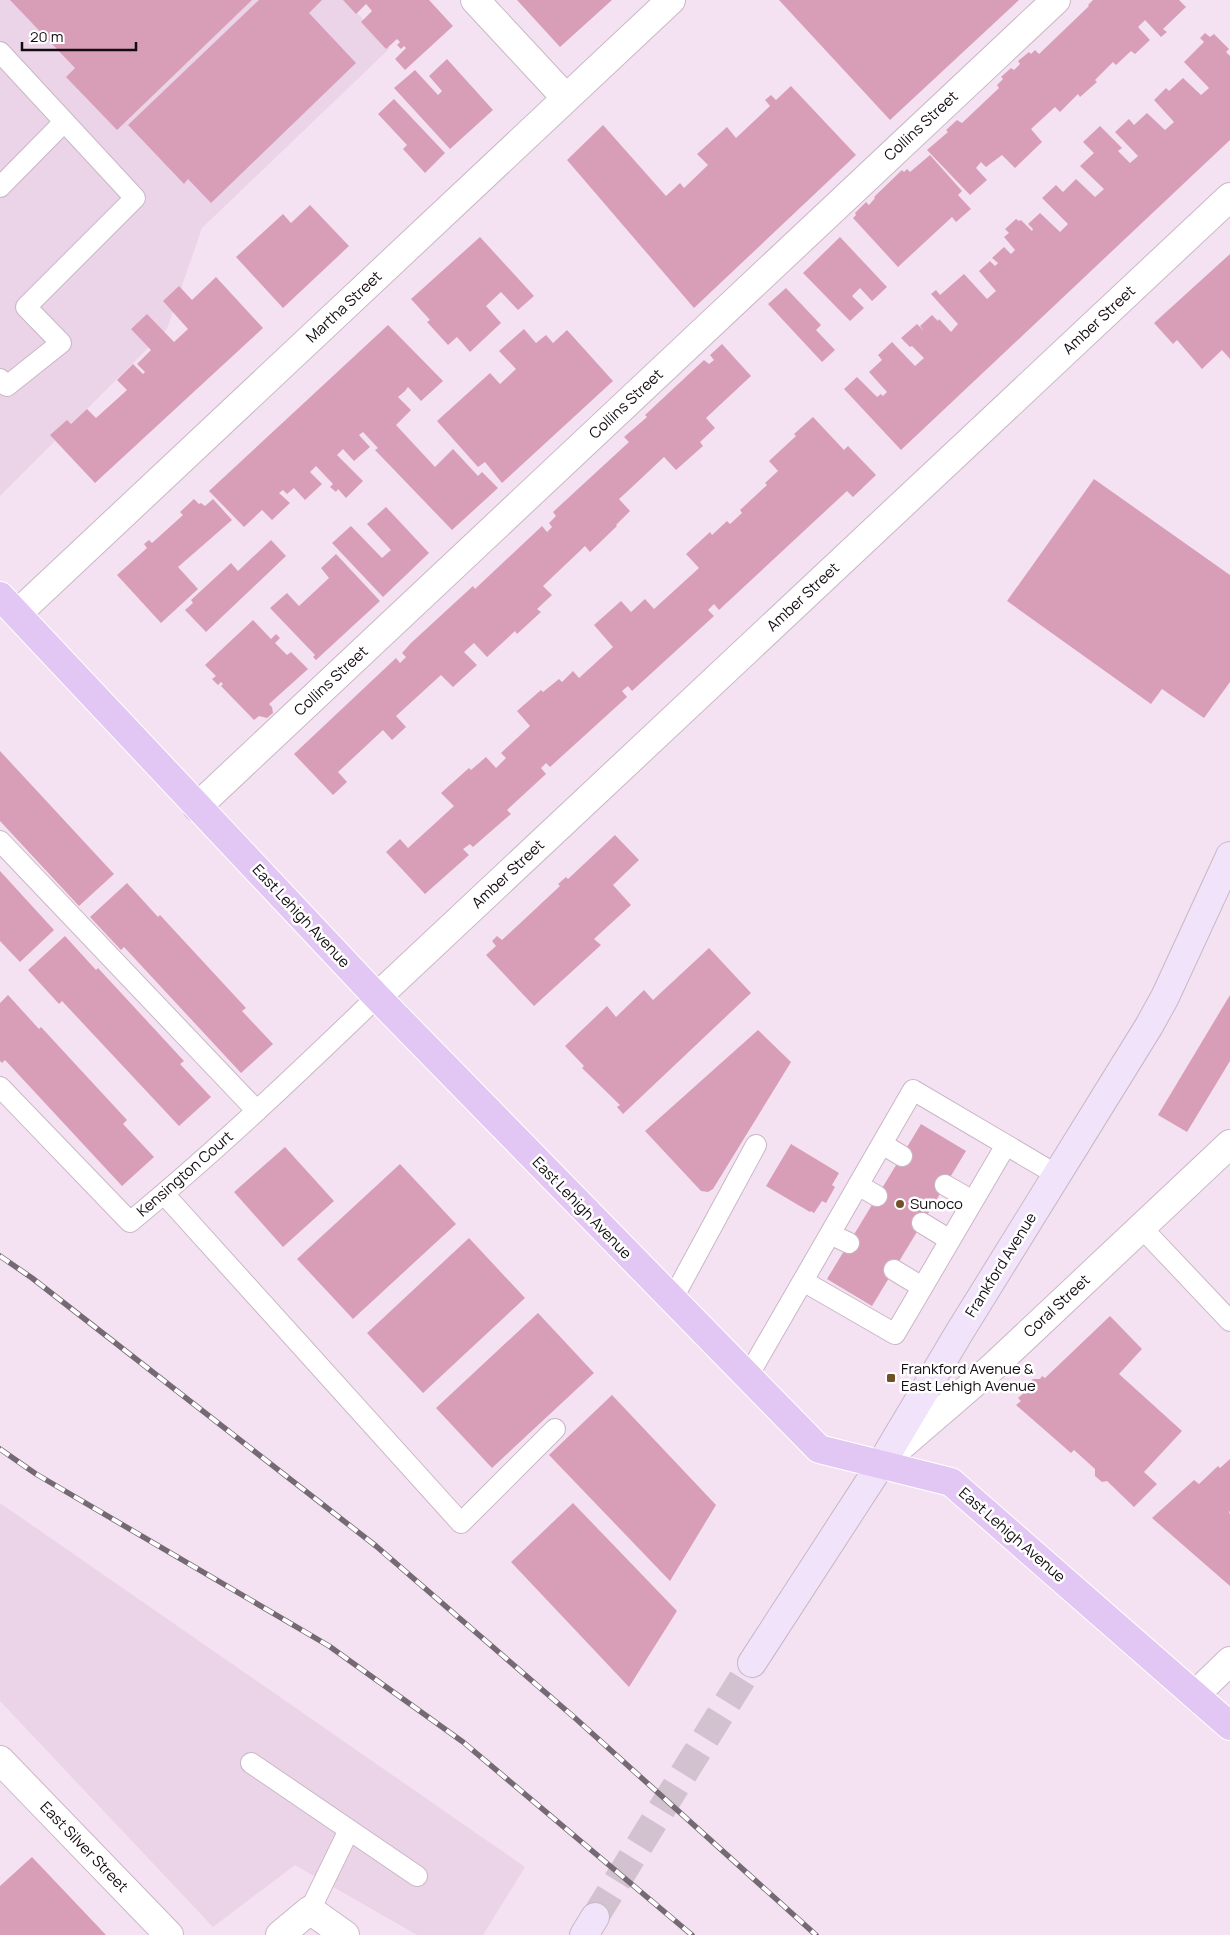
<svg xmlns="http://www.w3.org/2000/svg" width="1230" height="1935" font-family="Manrope,sans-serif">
  <rect width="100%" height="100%" fill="#f4e2f2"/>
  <path fill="#ebd3e8" d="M 0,0 L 345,0 L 390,48 L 202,228 L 167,329 L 0,496 Z
    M 0,1503 L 525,1867 L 483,1935 L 417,1935 L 295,1865 L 213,1927 L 0,1701 Z"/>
  <path fill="#d89eb8" d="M 10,0 L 252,0 L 117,130 L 66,77 L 75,68 Z
    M 259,0 L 322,0 L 309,13 L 356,63 L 211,203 L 188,179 L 184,184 L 128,125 Z
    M 343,0 L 429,0 L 453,26 L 405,70 L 395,59 L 406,48 L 404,46 L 401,49 L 397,45 L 400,42 L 397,39 L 386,49 L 361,22 L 372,11 L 366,4 L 356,14 Z
    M 517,0 L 612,0 L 560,47 Z
    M 779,0 L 1019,0 L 890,120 Z
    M 1093,0 L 1179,0 L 1186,7 L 1163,29 L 1167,32 L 1161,37 L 1145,20 L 1138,27 L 1150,40 L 1135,54 L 1131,51 L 1116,65 L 1113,62 L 1095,80 L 1097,82 L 1080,97 L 1078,94 L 1060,112 L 1055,107 L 1031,129 L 1042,142 L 1015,168 L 1002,155 L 986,167 L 981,162 L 976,168 L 987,180 L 970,195 L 927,150 L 948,132 L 946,130 L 957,120 L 962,123 L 999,88 L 997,85 L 1003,79 L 1001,77 L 1011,68 L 1014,70 L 1020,64 L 1018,61 L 1029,52 L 1031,54 L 1035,50 L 1039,54 L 1089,6 L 1088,5 Z
    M 1205,33 L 1210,37 L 1214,34 L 1229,49 L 1226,52 L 1230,56 L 1230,140 L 901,450 L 844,389 L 857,377 L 877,397 L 881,394 L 883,396 L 887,392 L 869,372 L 882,360 L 878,355 L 892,342 L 915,366 L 924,358 L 912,346 L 910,347 L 901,338 L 917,324 L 924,331 L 920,326 L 932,315 L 938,321 L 939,319 L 951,332 L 958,324 L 931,294 L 936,290 L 940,295 L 964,274 L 987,299 L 996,291 L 979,271 L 990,261 L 995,266 L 998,263 L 992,258 L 1004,247 L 1011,254 L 1015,250 L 1004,237 L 1009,233 L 1005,229 L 1016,219 L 1019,221 L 1021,220 L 1032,231 L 1033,229 L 1028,224 L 1040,213 L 1060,232 L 1068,224 L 1042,198 L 1056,185 L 1063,192 L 1076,179 L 1095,197 L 1104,189 L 1080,166 L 1094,153 L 1083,142 L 1100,126 L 1122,148 L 1118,151 L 1130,163 L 1138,156 L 1115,132 L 1129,119 L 1134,125 L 1147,113 L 1165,130 L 1174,122 L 1154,100 L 1166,88 L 1169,91 L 1183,78 L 1201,95 L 1209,88 L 1184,62 L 1204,42 L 1200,38 Z
    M 447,59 L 493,110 L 450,149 L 394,88 L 415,70 L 438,95 L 442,91 L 429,76 Z
    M 791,86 L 856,155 L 694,308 L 567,160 L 603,125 L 666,196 L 680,183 L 684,188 L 708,165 L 697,154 L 727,127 L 736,138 L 770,106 L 765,100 L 771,95 L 776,100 Z
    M 394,99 L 445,153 L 425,173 L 403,149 L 407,145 L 378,114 Z
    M 930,155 L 962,191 L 958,195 L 971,209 L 956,222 L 952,217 L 898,267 L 853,218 L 856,215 L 855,213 L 866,202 L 869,205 L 875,198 L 874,197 L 902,170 L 904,172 L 907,169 L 910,172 Z
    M 310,205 L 349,246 L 283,308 L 236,257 L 283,214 L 291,223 Z
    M 480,237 L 534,296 L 518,310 L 501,292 L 486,306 L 501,323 L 470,352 L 457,337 L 448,345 L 427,322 L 430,320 L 411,299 Z
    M 840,237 L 887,287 L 872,301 L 860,288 L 852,296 L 864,308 L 850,321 L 803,273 Z
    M 1230,254 L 1230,359 L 1222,350 L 1202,369 L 1177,340 L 1173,344 L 1154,323 Z
    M 216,277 L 263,328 L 95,483 L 50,435 L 67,420 L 71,424 L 87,409 L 96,418 L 127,390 L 117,380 L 133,364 L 143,374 L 145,372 L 137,364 L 151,350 L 131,329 L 147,314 L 174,342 L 188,329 L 163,301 L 179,286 L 192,300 Z
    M 786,288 L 821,325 L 816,330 L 835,350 L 822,362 L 768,304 Z
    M 388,325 L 443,381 L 421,401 L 408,387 L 405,391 L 398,397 L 411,410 L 396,425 L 435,467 L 453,449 L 478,476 L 482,472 L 498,488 L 452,530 L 375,450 L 378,448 L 363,432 L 359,435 L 370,447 L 354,461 L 343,449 L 337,455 L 363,481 L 346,498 L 338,489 L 336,492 L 330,487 L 333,484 L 316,466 L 310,472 L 322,484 L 305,500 L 294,488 L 287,494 L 283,490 L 279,493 L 290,503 L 272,520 L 262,510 L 244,527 L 209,491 Z
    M 524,329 L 536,343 L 546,335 L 553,343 L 567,330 L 613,381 L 502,483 L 485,462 L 478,467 L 437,421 L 490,373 L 500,384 L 516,369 L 499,351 Z
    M 722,344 L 751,376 L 706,418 L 715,428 L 700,442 L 703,446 L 676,470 L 664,457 L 631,488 L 619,499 L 630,511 L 616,525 L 617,526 L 590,552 L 585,546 L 543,586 L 552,595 L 537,609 L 541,612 L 517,634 L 515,631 L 487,657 L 474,643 L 464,652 L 477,665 L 453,687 L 441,675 L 396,716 L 406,727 L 392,740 L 383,730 L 338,772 L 347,782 L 333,795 L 294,754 L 396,658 L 400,663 L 406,657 L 402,653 L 411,643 L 473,586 L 475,589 L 542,526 L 547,532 L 552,527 L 549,523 L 556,516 L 553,512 L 629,442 L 624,437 L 647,417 L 645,415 L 704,360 L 709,364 L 714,360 L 710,355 Z
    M 813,417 L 844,450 L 848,446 L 876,475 L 853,497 L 847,491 L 719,610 L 714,604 L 708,610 L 714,616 L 632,691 L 628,686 L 622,691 L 627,697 L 550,767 L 546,763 L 541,768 L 546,774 L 507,810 L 511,814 L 473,847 L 470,844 L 463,849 L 469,855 L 425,894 L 386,852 L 400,839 L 408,848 L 454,806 L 441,793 L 469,768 L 471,770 L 486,757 L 496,768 L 506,758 L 501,753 L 530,726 L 517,711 L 541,690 L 543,692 L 559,679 L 562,682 L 573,671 L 579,678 L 613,647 L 594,625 L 621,601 L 631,612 L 645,599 L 654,609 L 699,568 L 686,554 L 710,532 L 712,535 L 727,521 L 730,524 L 742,513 L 740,510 L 767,485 L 765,483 L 778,471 L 769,461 L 796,436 L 794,434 Z
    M 1094,479 L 1230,575 L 1230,682 L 1204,718 L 1162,689 L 1151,704 L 1007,601 Z
    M 194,499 L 199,504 L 201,503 L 205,506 L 213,499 L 232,520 L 178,567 L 198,589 L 161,623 L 117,575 L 147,548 L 144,544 L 149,540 L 152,543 L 183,515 L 180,512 Z
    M 386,507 L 429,553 L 383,597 L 332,543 L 351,526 L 382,558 L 391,550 L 367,524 Z
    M 271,540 L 286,556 L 206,632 L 185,610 L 193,603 L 191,600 L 231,563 L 238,571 Z
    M 336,554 L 380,601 L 316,660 L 313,657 L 315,655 L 270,608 L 287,593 L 299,606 L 329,578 L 321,568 Z
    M 253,620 L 271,639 L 276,634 L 280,638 L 275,643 L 287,655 L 291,652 L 308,669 L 269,704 L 272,707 L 273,713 L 267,718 L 259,716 L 254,720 L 221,686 L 223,684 L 221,682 L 218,685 L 212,679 L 216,676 L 205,665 Z
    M 0,751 L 114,874 L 79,906 L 0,821 Z
    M 615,835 L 639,860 L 613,885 L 631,905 L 594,939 L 601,945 L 534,1006 L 486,955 L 496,946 L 492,941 L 497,936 L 502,940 L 560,886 L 558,884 L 566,877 L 568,879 Z
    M 0,871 L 54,930 L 20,962 L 0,941 Z
    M 127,883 L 158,917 L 160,915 L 246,1008 L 242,1011 L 273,1044 L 241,1073 L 124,947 L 121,950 L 90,917 Z
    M 65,936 L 96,970 L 98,968 L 184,1061 L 180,1064 L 211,1097 L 179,1126 L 62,1001 L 59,1004 L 28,970 Z
    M 709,948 L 751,993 L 623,1114 L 617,1107 L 620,1105 L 582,1068 L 584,1066 L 565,1046 L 607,1006 L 616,1017 L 644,990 L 653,1000 Z
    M 8,995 L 39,1029 L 41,1027 L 127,1120 L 123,1124 L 154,1157 L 122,1186 L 5,1060 L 2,1063 L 0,1061 L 0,1003 Z
    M 1230,995 L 1230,1061 L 1187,1132 L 1158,1115 Z
    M 758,1030 L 791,1062 L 713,1189 L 708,1192 L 701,1191 L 645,1131 Z
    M 921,1124 L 966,1151 L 872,1306 L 827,1279 Z
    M 791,1144 L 839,1173 L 832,1185 L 835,1187 L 826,1203 L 822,1201 L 814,1213 L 811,1211 L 810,1212 L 766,1186 Z
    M 285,1147 L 334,1201 L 283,1247 L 234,1192 Z
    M 400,1164 L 456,1224 L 353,1319 L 297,1259 Z
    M 469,1238 L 525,1298 L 423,1393 L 367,1333 Z
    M 538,1313 L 594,1373 L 492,1468 L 436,1408 Z
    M 1110,1316 L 1142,1349 L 1119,1374 L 1182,1431 L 1144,1472 L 1157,1484 L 1134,1507 L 1107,1481 L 1102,1482 L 1095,1476 L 1095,1469 L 1074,1450 L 1071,1453 L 1016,1405 L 1021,1401 L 1018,1398 L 1026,1391 L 1025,1387 L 1033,1379 L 1040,1379 L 1042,1376 L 1045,1378 Z
    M 612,1395 L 716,1505 L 670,1581 L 549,1455 Z
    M 1230,1459 L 1230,1511 L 1229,1512 L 1230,1514 L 1230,1586 L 1152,1518 L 1194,1480 L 1199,1484 L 1218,1466 L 1220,1468 Z
    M 573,1503 L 677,1611 L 629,1687 L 511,1562 Z
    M 32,1857 L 106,1935 L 0,1935 L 0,1886 Z"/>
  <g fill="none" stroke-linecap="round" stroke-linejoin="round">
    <path stroke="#d2c2d0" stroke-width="28" stroke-dasharray="28 14" stroke-linecap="butt" d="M 595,1917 L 752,1663"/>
    <g stroke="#c9b7c6" stroke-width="22">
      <path id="lane" d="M 0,52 L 135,198 L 26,307 L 61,343 L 7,386 L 0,379
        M 0,187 L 64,122
        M 0,841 L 257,1111
        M 0,1087 L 130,1222 C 216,1151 296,1075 377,997
        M 882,1144 L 902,1156
        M 858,1185 L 877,1196
        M 945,1185 L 973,1201
        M 164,1194 L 461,1523 L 555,1429
        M 922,1223 L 950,1240
        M 1141,1227 L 1230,1321
        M 830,1234 L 849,1243
        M 894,1270 L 922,1287
        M 803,1281 L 895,1334 L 1006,1145
        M 672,1300 L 756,1145
        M 748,1376 L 913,1090 L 1057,1175
        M 251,1763 L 417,1876
        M 310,1910 L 349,1830"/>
    </g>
    <g stroke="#c9b7c6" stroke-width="30">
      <path id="street" d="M 475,0 L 566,98
        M 17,614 L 671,0
        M 197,807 L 1056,0
        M 377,997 L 1230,197
        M 886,1459 L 994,1366 L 1230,1144
        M 1196,1694 L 1230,1661
        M 0,1760 L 169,1935
        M 280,1935 L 310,1910 L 345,1935"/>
    </g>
    <g stroke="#c9b7c6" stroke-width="30">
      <path id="secondary" d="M 752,1663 L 881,1464 L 959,1333 L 1149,1026 L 1165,997 L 1230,856
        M 584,1935 L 595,1917"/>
    </g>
    <g stroke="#fff" stroke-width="30">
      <path id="primary" d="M 0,596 L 377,997 L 819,1449 L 951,1482 L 1230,1726"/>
    </g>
    <use href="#lane" stroke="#fff" stroke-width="20"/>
    <use href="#street" stroke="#fff" stroke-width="28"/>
    <use href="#secondary" stroke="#f0e3fa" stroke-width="28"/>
    <use href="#primary" stroke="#e2c7f4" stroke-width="28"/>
    <g stroke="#756a74" stroke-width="5.5">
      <path id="rail" d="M 0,1256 L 32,1278 L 376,1546 L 575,1718 L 816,1935
        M 0,1449 L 36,1474 L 329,1646 L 463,1742 L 692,1935"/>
    </g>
    <use href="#rail" stroke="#fff" stroke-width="4" stroke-dasharray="11" stroke-linecap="butt"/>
  </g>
  <g fill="#715027" stroke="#fff" stroke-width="2">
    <circle cx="900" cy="1204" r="5"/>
    <rect x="886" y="1373" width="10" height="10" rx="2.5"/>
  </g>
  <g text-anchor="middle" stroke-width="5" stroke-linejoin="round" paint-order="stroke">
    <g font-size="15" fill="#130d12" stroke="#fff">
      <text transform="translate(921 126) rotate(-43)" y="5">Collins Street</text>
      <text transform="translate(344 307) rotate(-43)" y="5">Martha Street</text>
      <text transform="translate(1099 320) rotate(-43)" y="5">Amber Street</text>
      <text transform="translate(626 404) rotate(-43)" y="5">Collins Street</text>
      <text transform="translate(803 597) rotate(-43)" y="5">Amber Street</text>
      <text transform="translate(331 681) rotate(-43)" y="5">Collins Street</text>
      <text transform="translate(508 874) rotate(-43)" y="5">Amber Street</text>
      <text transform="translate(301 916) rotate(47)" y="5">East Lehigh Avenue</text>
      <text transform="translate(185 1174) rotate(-41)" y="5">Kensington Court</text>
      <text transform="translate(582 1208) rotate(46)" y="5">East Lehigh Avenue</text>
      <text transform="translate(1001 1265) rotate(-58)" y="5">Frankford Avenue</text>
      <text transform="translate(1057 1306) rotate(-43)" y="5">Coral Street</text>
      <text transform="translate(1012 1535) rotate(41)" y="5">East Lehigh Avenue</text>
      <text transform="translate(84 1847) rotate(46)" y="5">East Silver Street</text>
    </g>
    <g font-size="15" fill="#130d12" stroke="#fff" text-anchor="start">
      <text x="910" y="1209">Sunoco</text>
      <text x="901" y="1374">Frankford Avenue &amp;<tspan x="901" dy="17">East Lehigh Avenue</tspan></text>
    </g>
  </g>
  <path d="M22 42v8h114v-8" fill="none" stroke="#130d12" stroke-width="2.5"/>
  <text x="30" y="42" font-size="15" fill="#130d12" stroke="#ffffff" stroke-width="4" paint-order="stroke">20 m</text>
</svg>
